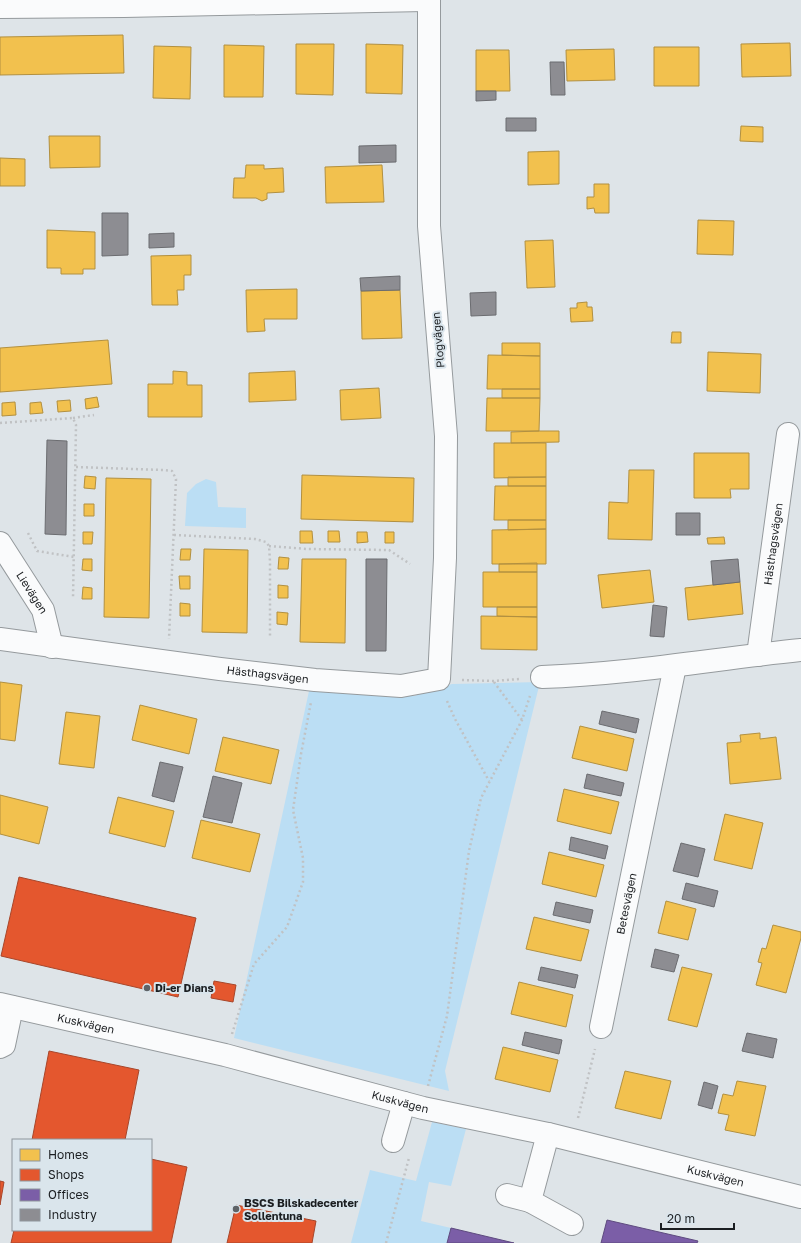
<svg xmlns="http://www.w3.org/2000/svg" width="801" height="1243" font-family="'Golos Text',sans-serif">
  <rect width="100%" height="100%" fill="#dee4e8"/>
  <path fill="#bbdef4" d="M 206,479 L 216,482 L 218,507 L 246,508 L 246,528 L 185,526 L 187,493 L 196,484 Z
    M 540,682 L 445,1071 L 449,1091 L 234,1038 L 309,691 L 414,696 L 452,684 Z
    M 432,1122 L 466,1129 L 451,1186 L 429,1182 L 421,1221 L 451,1228 L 447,1243 L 351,1243 L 370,1170 L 416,1181 Z"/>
  <path fill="#f2c14e" stroke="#b29040" d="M 123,35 L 124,73 L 0,75 L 0,37 Z
    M 790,43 L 791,76 L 742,77 L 741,44 Z
    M 296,44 L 334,44 L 333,95 L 296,94 Z
    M 366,44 L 403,45 L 402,94 L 366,93 Z
    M 224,45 L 264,46 L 263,97 L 224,97 Z
    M 154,46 L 191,47 L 190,99 L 153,98 Z
    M 654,47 L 699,47 L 699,86 L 654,86 Z
    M 614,49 L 615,80 L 567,81 L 566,50 Z
    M 476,50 L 509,50 L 510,91 L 476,91 Z
    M 741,126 L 763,127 L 763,142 L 740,141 Z
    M 49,136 L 100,136 L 100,167 L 50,168 Z
    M 559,151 L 559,184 L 528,185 L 528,152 Z
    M 0,158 L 25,159 L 25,186 L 0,186 Z
    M 246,165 L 264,165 L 264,169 L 283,168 L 284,192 L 267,193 L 267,199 L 262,201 L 256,198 L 233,198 L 234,178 L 245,178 Z
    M 382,165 L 384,202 L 326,203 L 325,167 Z
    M 594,184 L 609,184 L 609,213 L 595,213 L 594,208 L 587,209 L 587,197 L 594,197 Z
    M 698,220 L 734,221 L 733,255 L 697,254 Z
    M 47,230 L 95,232 L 95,269 L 83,269 L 83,274 L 61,274 L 61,268 L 47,268 Z
    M 553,240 L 555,287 L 527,288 L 525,241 Z
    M 191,255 L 191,275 L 184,275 L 184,290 L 177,290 L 178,305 L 152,305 L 151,256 Z
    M 297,289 L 297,319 L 264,319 L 265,331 L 247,332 L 246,290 Z
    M 400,290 L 402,338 L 362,339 L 361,291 Z
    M 587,302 L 587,307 L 592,307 L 593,321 L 571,322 L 570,308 L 577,308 L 577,303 Z
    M 672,332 L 681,332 L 681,343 L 671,343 Z
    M 108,340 L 112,384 L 0,392 L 0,348 Z
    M 502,343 L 540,343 L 540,356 L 502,355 Z
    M 708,352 L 761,354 L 760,393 L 707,391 Z
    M 488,355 L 540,356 L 540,389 L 487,389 Z
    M 173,371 L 187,372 L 187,385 L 202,385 L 202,417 L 148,417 L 148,384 L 173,384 Z
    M 295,371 L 296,400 L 249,402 L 249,373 Z
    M 379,388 L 381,418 L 341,420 L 340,390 Z
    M 502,389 L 540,389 L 540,398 L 502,398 Z
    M 97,397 L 99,407 L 86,409 L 85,399 Z
    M 487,398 L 540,398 L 539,431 L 486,431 Z
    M 70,400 L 71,411 L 58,412 L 57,401 Z
    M 15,402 L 16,415 L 2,416 L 2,403 Z
    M 41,402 L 43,413 L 30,414 L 30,403 Z
    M 539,431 L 559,431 L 559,442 L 511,443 L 511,432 Z
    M 494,443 L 546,443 L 546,477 L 494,478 Z
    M 694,453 L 749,453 L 749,489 L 730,489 L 731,498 L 694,498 Z
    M 629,470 L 654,470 L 652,540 L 608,539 L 609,502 L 628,503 Z
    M 302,475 L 414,478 L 413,522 L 301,519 Z
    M 85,476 L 96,477 L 95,489 L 84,488 Z
    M 508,477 L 546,477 L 546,486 L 508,486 Z
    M 106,478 L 151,479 L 149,618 L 104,617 Z
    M 495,486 L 546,486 L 546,520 L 494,520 Z
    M 84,504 L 94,504 L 94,516 L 84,516 Z
    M 508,520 L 546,520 L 546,529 L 508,530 Z
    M 546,529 L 546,564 L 492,564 L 492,530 Z
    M 300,531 L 312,531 L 313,543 L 300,543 Z
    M 328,531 L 339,531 L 340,542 L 328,542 Z
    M 83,532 L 93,532 L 92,544 L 83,544 Z
    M 357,532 L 367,532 L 368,542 L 357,543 Z
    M 385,532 L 394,532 L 394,543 L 385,543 Z
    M 724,537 L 725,544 L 708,544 L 707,538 Z
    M 181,549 L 191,549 L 190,560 L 180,560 Z
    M 204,549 L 248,550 L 247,633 L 202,632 Z
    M 279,557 L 289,558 L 288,569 L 278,569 Z
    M 83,559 L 92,559 L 92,571 L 82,570 Z
    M 302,559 L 346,559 L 345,643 L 300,642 Z
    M 537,563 L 537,572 L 499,572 L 499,564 Z
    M 650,570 L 654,602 L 602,608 L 598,575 Z
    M 483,572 L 537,572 L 537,607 L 483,607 Z
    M 179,576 L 190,576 L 190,589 L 180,589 Z
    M 740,582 L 743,614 L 688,620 L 685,588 Z
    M 278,585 L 288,586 L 288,598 L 278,598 Z
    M 83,587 L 92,588 L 92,599 L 82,599 Z
    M 180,603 L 190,604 L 190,616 L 180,616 Z
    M 497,607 L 537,607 L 537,617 L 497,616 Z
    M 277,612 L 288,613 L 287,625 L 277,624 Z
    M 481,616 L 537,617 L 537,650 L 481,649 Z
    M 0,682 L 22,685 L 15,741 L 0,739 Z
    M 140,705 L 197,719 L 189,754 L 132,740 Z
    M 66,712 L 100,716 L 94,768 L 59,764 Z
    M 580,726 L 634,739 L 627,771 L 572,758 Z
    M 760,733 L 760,739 L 776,737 L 781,779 L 730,784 L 727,743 L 741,742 L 740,735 Z
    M 223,737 L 279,750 L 271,784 L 215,771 Z
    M 564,789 L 619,802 L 611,834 L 557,821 Z
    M 0,795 L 48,807 L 39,844 L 0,834 Z
    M 118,797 L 174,811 L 165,847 L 109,833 Z
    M 725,814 L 763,823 L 752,869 L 714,860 Z
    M 201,820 L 260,834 L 250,872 L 192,858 Z
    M 549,852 L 604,865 L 596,897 L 542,884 Z
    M 666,901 L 696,909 L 688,940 L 658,933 Z
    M 534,917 L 589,930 L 581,961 L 526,949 Z
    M 773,925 L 801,932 L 801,938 L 786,993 L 756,985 L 762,963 L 758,962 L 762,948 L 766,949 Z
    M 682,967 L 712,974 L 697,1027 L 668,1020 Z
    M 519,982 L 573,995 L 566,1027 L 511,1014 Z
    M 503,1047 L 558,1060 L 550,1092 L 495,1079 Z
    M 625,1071 L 671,1081 L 661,1119 L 615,1108 Z
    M 737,1081 L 766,1086 L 755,1136 L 725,1130 L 729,1115 L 718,1113 L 723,1094 L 733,1096 Z"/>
  <path fill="#e4572e" stroke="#a8462a" d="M 19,877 L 196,918 L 178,997 L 1,956 Z
    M 214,981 L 236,985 L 233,1002 L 211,998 Z
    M 49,1051 L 139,1070 L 125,1140 L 32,1140 Z
    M 151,1159 L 187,1167 L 171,1243 L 11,1243 L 14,1230 L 151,1230 Z
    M 0,1181 L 4,1182 L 0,1205 Z
    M 236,1205 L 316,1221 L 312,1243 L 227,1243 Z"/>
  <path fill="#7b5ea7" stroke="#5e4b7f" d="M 607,1220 L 698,1241 L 697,1243 L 601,1243 Z
    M 451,1228 L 514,1243 L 447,1243 Z"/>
  <path fill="#8d8d92" stroke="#6b6c70" d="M 550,62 L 564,62 L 565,95 L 551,95 Z
    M 476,91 L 496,91 L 496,100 L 476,101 Z
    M 506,118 L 536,118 L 536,131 L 506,131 Z
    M 396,145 L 396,162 L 359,163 L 359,146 Z
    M 102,213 L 128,213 L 128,255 L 102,256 Z
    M 174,233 L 174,247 L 149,248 L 149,234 Z
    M 400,276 L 400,290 L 361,291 L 360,278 Z
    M 496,292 L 496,315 L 471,316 L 470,293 Z
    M 47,440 L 67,441 L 66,535 L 45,534 Z
    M 676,513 L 700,513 L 700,535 L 676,535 Z
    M 366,559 L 387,559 L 386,651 L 366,651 Z
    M 738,559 L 740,582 L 713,585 L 711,561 Z
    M 653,605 L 667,607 L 664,637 L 650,636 Z
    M 602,711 L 639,719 L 636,733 L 599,724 Z
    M 160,762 L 183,767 L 174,802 L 152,796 Z
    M 587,774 L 624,783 L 621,796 L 584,788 Z
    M 213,776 L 242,783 L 232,823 L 203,817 Z
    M 571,837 L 608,846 L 605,859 L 569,850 Z
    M 681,843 L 705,849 L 698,877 L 673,871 Z
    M 686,883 L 718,891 L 714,907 L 682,899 Z
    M 556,902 L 593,910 L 590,923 L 553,915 Z
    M 655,949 L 679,955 L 674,972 L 651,967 Z
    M 541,967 L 578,975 L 575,988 L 538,980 Z
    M 525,1032 L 562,1040 L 559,1054 L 522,1045 Z
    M 747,1033 L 777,1039 L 773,1058 L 742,1051 Z
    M 704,1082 L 718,1086 L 712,1109 L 698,1105 Z"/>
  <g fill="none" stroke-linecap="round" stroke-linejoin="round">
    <g stroke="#959a9d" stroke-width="24">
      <g id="minor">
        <path d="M 0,7 L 124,6 L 424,0"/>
        <path id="s1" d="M 0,543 L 43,610 L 52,647"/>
        <path id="s2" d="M 0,639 L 220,669 L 315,680 L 401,686 L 439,679 L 445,558 L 446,436 L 429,226 L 429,0"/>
        <path id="s3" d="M 758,655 L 788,434"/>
        <path d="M 542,677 C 629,674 714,659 801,650"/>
        <path id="s4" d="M 0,1004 L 225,1055 L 423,1108 L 548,1134 L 801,1197"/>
        <path id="s5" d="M 601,1027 L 675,666"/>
        <path d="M 0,1047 L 4,1045 L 12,1007"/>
        <path d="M 548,1134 L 530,1201 L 572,1224"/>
        <path d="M 393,1141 L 404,1103"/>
        <path d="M 507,1195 L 530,1201"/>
      </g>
    </g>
    <path stroke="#c0c2c4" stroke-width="2.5" stroke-dasharray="2 3" stroke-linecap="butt" d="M 73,418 L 94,415
      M 0,423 L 73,418 L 76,425 L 73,599
      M 76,467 L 163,470 L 172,471 L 176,479 L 169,639
      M 28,533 L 37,551 L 74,557
      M 174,535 L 255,539 L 266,542 L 269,546 L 270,561 L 270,636
      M 269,546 L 307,549 L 389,550 L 410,564
      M 462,680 L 494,681 L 519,679
      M 494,682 L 522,720
      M 447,701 L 455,719 L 489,781
      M 232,1034 L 254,964 L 287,927 L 303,882 L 303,858 L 293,810 L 301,754 L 311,702
      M 428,1086 L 447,1016 L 469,851 L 481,798 L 522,720 L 530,696
      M 578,1118 L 595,1049
      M 386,1243 L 409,1158"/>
    <use href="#minor" stroke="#fafbfc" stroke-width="22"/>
  </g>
  <g fill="#5f6367" stroke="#dae5ec" stroke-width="1.5">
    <circle cx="147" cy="988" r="4"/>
    <circle cx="236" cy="1209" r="4"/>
  </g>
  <g text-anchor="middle" stroke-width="4" stroke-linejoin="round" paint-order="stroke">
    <g font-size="11" fill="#1b1e21" stroke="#dae5ec">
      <text transform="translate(438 340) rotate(-95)" y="4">Plogvägen</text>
      <text dy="4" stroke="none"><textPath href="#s3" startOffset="112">Hästhagsvägen</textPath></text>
      <text dy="4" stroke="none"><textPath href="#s1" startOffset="59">Lievägen</textPath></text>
      <text dy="4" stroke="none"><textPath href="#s2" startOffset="270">Hästhagsvägen</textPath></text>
      <text dy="4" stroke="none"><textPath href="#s5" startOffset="126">Betesvägen</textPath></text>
      <text dy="4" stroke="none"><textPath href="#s4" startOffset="88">Kuskvägen</textPath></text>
      <text dy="4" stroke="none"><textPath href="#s4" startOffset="412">Kuskvägen</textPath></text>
      <text dy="4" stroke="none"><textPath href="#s4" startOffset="736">Kuskvägen</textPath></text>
    </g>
    <g font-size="11" font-weight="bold" fill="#1b1e21" stroke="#dae5ec" text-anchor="start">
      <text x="155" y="992">Di-er Dians</text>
      <text x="244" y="1207">BSCS Bilskadecenter<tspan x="244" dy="13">Sollentuna</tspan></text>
    </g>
  </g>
  <rect x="12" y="1139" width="140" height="92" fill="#dae5ec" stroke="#8e959b"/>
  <rect x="20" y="1149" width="20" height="12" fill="#f2c14e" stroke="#8e959b"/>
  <text x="48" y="1159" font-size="12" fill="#1b1e21">Homes</text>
  <rect x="20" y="1169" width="20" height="12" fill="#e4572e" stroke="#8e959b"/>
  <text x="48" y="1179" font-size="12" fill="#1b1e21">Shops</text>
  <rect x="20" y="1189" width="20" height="12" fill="#7b5ea7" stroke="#8e959b"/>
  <text x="48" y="1199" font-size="12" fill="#1b1e21">Offices</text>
  <rect x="20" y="1209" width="20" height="12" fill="#8d8d92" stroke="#8e959b"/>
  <text x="48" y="1219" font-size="12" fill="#1b1e21">Industry</text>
  <path d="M661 1223v6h73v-6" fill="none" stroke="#1b1e21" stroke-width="2"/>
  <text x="667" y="1223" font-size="12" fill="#1b1e21" stroke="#dae5ec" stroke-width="3" paint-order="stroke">20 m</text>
</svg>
